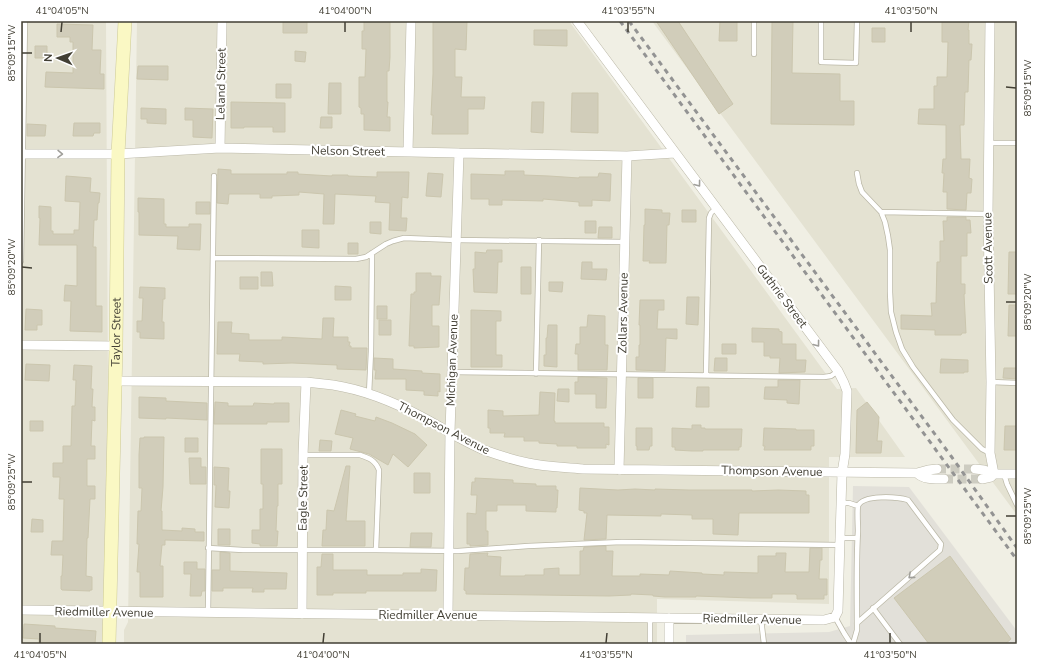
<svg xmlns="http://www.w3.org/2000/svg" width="1038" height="665" font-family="'Nunito Sans',sans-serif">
  <rect width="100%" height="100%" fill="#f0efe4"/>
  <path fill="#e4e2d2" d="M 21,21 L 106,21 L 109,573 L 104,644 L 21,644 Z
    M 137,21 L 569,21 L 837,389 L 856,388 L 905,457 L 829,457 L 829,604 L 657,599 L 657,644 L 124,644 L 124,630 L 128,622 Z
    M 652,21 L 1017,21 L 1017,515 Z"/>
  <path fill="#e2e0d9" d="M 853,486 L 909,487 L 1017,631 L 1017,644 L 686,644 L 686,635 L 829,632 L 850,626 Z"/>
  <path fill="#d1cdba" stroke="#cbc6ae" d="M 283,21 L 307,21 L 307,33 L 283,33 Z
    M 364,21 L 390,21 L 390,57 L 389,71 L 387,71 L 387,102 L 388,102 L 387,117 L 390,117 L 390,131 L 364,130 L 364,114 L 361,114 L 361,108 L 359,107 L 359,77 L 365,77 L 366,49 L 362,49 L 362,31 L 364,31 Z
    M 433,21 L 467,21 L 466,50 L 455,49 L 455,77 L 462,77 L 461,97 L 485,97 L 484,109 L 468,109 L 468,134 L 432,134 L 433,115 L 431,115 L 433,74 Z
    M 656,21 L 678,21 L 733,104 L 719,114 Z
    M 720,21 L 737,21 L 737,41 L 719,41 Z
    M 772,21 L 793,21 L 792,73 L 840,74 L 840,101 L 854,101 L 854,125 L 771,124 Z
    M 942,21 L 969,21 L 968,30 L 969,30 L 969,44 L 972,44 L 971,60 L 969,60 L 968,92 L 965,92 L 964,125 L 960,125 L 961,159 L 970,159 L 969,178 L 972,179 L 971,193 L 967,193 L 966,210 L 947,209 L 947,192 L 943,192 L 944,173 L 942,173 L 943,159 L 946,159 L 946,125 L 918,124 L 919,109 L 934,109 L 934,86 L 937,86 L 937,77 L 947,77 L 948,42 L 942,42 Z
    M 57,24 L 93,25 L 92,50 L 101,50 L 100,74 L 104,74 L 104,89 L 45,87 L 46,72 L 73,73 L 73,42 L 70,42 L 70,37 L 57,37 Z
    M 872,28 L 885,28 L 885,42 L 872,42 Z
    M 534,30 L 567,30 L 567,46 L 534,45 Z
    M 35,46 L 47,46 L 47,58 L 35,58 Z
    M 295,51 L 306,52 L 305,62 L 295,61 Z
    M 138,66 L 168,66 L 168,80 L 137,79 Z
    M 329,83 L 341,83 L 341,114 L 328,114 Z
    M 276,84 L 291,84 L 291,98 L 276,98 Z
    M 572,93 L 598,93 L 598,133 L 571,132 Z
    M 231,102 L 285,103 L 285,132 L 273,132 L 273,127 L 244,127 L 244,128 L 231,128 Z
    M 532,102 L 544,102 L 543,133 L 531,132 Z
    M 141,108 L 166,109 L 166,124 L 147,123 L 147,119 L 141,119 Z
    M 185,108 L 213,109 L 212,138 L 193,137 L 193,120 L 185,120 Z
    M 321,117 L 332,117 L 332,128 L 320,128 Z
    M 74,123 L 100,123 L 100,133 L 94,133 L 93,136 L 73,136 Z
    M 27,124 L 46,125 L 45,136 L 27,136 Z
    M 218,169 L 231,170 L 231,174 L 287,174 L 287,172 L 298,172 L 298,174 L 332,176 L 332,175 L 348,175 L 348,176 L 377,177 L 377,172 L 409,172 L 408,198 L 402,197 L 401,218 L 407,218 L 406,231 L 389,230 L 390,203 L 375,202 L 376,196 L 335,194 L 334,224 L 323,224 L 324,194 L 299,192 L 299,195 L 272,196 L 272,198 L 260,198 L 260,194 L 229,194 L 228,204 L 217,203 Z
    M 505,171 L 524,171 L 524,175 L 549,176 L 579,178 L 579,177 L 598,177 L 599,173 L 611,174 L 610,201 L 592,200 L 592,206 L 579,206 L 579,202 L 543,199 L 543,201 L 502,200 L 502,205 L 489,205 L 489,199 L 471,199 L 471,174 L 505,175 Z
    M 428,173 L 443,174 L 441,197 L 426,196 Z
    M 66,176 L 91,178 L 90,192 L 100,193 L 99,203 L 98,203 L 97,220 L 94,220 L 93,247 L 96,247 L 96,306 L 102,306 L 102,332 L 70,331 L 71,301 L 64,301 L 65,285 L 77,286 L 77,245 L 39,245 L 40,218 L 39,218 L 39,206 L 51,207 L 51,231 L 53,231 L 53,234 L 74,234 L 74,230 L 79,230 L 80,202 L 65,201 Z
    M 138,198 L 164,199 L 164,224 L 166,224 L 166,227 L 189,227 L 189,224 L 201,224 L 200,250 L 177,249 L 178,236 L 139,235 L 139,212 L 138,212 Z
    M 196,202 L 210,202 L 210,214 L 196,214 Z
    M 645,209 L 662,210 L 662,213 L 670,213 L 669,225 L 667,225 L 666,263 L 649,263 L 650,261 L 643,261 L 644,225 L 645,225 Z
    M 682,210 L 696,210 L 696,222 L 682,222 Z
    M 947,217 L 966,217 L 966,220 L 970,220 L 971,233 L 967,233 L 967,256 L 961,256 L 961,284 L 965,284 L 965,294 L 964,294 L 966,333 L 962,333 L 961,335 L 935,335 L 935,330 L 901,329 L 901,315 L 932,316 L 931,303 L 936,303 L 937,262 L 940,262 L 940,241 L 944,241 L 943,221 L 947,221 Z
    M 585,221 L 596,221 L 596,233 L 585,233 Z
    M 370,222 L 381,222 L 381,234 L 370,233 Z
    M 599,227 L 612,227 L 612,238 L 598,238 Z
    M 302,230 L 319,230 L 319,248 L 302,247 Z
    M 348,243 L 358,243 L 358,254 L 348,254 Z
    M 487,250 L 502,250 L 502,262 L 498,262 L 497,293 L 474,292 L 473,269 L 475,269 L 475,252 L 486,253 Z
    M 1009,252 L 1017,252 L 1017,294 L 1008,294 Z
    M 582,262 L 592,262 L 592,269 L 607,269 L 606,280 L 581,279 Z
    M 521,267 L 531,267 L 531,294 L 521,294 Z
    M 261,272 L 272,272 L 273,286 L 261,286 Z
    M 416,273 L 431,273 L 431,276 L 441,276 L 439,305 L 432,305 L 432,326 L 439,326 L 439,347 L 414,348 L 414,346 L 409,346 L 411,294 L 414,294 L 414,292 L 416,292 Z
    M 240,277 L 258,277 L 258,289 L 240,289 Z
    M 549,282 L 563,282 L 562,292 L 549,291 Z
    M 335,286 L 351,287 L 351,300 L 335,300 Z
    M 140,287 L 165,288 L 165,299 L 163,299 L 162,322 L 164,322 L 164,339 L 140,338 L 140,332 L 137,332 L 137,321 L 142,321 L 143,298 L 139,298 Z
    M 687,297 L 699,297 L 698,325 L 686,324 Z
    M 640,300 L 664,300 L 664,310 L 658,310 L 657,329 L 677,329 L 677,339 L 666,338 L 665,371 L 636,370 L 636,357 L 639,357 L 639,345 L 640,345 L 640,325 L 639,325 Z
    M 1009,305 L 1017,305 L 1017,336 L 1008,336 Z
    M 377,306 L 387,306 L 387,319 L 377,319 Z
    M 26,309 L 42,310 L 42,325 L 37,325 L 37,330 L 25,330 Z
    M 471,310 L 501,311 L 501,321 L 496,321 L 496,355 L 502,355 L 502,367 L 471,367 Z
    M 588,315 L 605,316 L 605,345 L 608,345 L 607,370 L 578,370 L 578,354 L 575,354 L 576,344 L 580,344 L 580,327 L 587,327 Z
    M 323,318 L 334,318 L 333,337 L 348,337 L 348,342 L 350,342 L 349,346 L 351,346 L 351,348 L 367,348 L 366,370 L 337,369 L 337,365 L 292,363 L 263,364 L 263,362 L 239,361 L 240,354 L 217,354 L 218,322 L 232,322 L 231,333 L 249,334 L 249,340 L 282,340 L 282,337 L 322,339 Z
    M 379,320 L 391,320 L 391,335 L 379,335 Z
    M 548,325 L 557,325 L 557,367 L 544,366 L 544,355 L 546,355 L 546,338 L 547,338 Z
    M 752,328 L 779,329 L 779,331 L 782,332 L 782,344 L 796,344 L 796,360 L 806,360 L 805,372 L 779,373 L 780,358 L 770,358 L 770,356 L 764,356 L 764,342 L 752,342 Z
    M 722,344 L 736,344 L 736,354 L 722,354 Z
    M 374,358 L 393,359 L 393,369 L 422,371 L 422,373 L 440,374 L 440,392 L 438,391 L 438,396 L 424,395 L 424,391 L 406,390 L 406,379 L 375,379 L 376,370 L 374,370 Z
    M 715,358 L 727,358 L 727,371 L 714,371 Z
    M 941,359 L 968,360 L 968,372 L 964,372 L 964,373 L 940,373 Z
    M 26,364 L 50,365 L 49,381 L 25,380 Z
    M 74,365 L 92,366 L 91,389 L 93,389 L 92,407 L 95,407 L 95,421 L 92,420 L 91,446 L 95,446 L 95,459 L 87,459 L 87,486 L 95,486 L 95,499 L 90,499 L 88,538 L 87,538 L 86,576 L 92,577 L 92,590 L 90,590 L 90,591 L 62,590 L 61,589 L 61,576 L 62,576 L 63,555 L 51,555 L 52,541 L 63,541 L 64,499 L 59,499 L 60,477 L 53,477 L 53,463 L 63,463 L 63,446 L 71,446 L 72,406 L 75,406 L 76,380 L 73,380 Z
    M 1004,368 L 1017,368 L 1017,379 L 1003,378 Z
    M 578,377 L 607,378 L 606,408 L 596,408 L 596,394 L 575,394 L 575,382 L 578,382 Z
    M 638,378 L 653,378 L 653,398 L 638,398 Z
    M 778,380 L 800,380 L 799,404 L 787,403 L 787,400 L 764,399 L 765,387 L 778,387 Z
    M 697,387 L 709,387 L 709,407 L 696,407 Z
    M 558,389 L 569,389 L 569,402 L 557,401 Z
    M 540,392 L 555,393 L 554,421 L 555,421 L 555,423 L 604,423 L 604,427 L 609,427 L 609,445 L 606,444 L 606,448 L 577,448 L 577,446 L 557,446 L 557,444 L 539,443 L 539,441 L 524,441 L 524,437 L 504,437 L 505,433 L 490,433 L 490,428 L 488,428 L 488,410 L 503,411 L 503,416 L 539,415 Z
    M 139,397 L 166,398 L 166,401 L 207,403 L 207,420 L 166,418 L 166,419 L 139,418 Z
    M 215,402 L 228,403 L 228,406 L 253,406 L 254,403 L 274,404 L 274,403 L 289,403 L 289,422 L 267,422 L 267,424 L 214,424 Z
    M 867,402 L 879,417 L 877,441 L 882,441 L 881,453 L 856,453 L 857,410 Z
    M 341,410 L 356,414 L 355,416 L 375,421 L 376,417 L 392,423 L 415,434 L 427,445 L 408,467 L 393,454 L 388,465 L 369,454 L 350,449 L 353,438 L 335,434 Z
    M 30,421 L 43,421 L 43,431 L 30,431 Z
    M 692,425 L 701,425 L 701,428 L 705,428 L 705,429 L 742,429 L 741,447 L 739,447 L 739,450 L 703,450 L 703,451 L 692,451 L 675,450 L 675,447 L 672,447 L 672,428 L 692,429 Z
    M 1005,426 L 1017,426 L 1017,450 L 1004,450 Z
    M 636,428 L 652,428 L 652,446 L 650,446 L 649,450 L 637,450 L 637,446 L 636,446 Z
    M 764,428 L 796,429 L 796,430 L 814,430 L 814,446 L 811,446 L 811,450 L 764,450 L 765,446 L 763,446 Z
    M 144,437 L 164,437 L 163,487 L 161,511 L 162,511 L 162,530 L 182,531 L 182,528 L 195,529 L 195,532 L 204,532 L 204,541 L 165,540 L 165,545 L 162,545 L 160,566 L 163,566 L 163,597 L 140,597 L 140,572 L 137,572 L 139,544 L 137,544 L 138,511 L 141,511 L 142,488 L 139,488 L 139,455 L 140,438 L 144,438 Z
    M 185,438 L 198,438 L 198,452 L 185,452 Z
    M 320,440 L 332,441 L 331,451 L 319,451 Z
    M 261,449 L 282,449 L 282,484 L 278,484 L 278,506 L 277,506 L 276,531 L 278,531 L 277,546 L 260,546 L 260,544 L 252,543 L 252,530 L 260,530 L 260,509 L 263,509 L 263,484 L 261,484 Z
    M 189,458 L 201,458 L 201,467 L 206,467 L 206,484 L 190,484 Z
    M 346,466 L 350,466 L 346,521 L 365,521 L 365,546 L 322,546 L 323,530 L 326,530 L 327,510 L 334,511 Z
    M 214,467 L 229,468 L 228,491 L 230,491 L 229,508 L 215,507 L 216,485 L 214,485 Z
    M 414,473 L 430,473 L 430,493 L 414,493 Z
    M 475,478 L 513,480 L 513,483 L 536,484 L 536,486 L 556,486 L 556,490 L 558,490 L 557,508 L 556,508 L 556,512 L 526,511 L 526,505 L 497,505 L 497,511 L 486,511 L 486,531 L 488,531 L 488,545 L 470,546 L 470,544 L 467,544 L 467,513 L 476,514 L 477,495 L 471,495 L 472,482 L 475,482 Z
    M 580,488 L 618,490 L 635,489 L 655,490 L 655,489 L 689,490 L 752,490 L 752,491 L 778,490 L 806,491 L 806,495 L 809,495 L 809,513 L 739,513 L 738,535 L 713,534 L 713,519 L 692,519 L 692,515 L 661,514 L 661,516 L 607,515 L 606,539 L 584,540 L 587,513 L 584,513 L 584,511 L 579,510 Z
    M 32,519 L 43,520 L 43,532 L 31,532 Z
    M 218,529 L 230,529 L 230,545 L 218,545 Z
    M 411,533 L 432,533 L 431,547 L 410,547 Z
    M 606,546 L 606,551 L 613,551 L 612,576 L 640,576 L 640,574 L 669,575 L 670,571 L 702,573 L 702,574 L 724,575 L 724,572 L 758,573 L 758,556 L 776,556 L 776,553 L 786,553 L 785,572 L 809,572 L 810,548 L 822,548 L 822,560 L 820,560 L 819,579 L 827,579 L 827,595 L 824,595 L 824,599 L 797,599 L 797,595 L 795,594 L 772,594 L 772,598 L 751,598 L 696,596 L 696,597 L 665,597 L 653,596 L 653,595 L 631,594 L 631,595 L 609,596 L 466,594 L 466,591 L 464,590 L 465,568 L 469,568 L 470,554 L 488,553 L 487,556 L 501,557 L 500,576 L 525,576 L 525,575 L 544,575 L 544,569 L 559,568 L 559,575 L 580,575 L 580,551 L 583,551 L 584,547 Z
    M 220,552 L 230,553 L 230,571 L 287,573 L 286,589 L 264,589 L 264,592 L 252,592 L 253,588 L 223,588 L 223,591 L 212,591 L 212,570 L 220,570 Z
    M 322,554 L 333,554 L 333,570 L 367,570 L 367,575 L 403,575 L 403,573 L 421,573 L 421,569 L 437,570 L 436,591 L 366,591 L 366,593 L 333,593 L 333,595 L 317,595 L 317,567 L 321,567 Z
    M 950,556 L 1011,639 L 1005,644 L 929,644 L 894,598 Z
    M 184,562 L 197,562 L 197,569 L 205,569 L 205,591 L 202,591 L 201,596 L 190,596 L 191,574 L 184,574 Z
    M 24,624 L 55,626 L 55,628 L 96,631 L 95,644 L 39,643 L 39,639 L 23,638 Z"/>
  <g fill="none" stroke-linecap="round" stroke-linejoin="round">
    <path stroke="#cdccc1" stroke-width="9" stroke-dasharray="9 4.5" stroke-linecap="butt" d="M 937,469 L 975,469
      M 944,479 L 982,479"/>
    <g stroke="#bbb8a7" stroke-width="6">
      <path id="service" d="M 821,21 L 821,62 L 856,63 L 857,21
        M 754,54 L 754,21
        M 989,143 L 1017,143
        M 857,173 L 859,184 L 862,192 L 881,212 L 885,222 L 888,236 L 890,250 L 890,292 L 891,312 L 896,332 L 902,349 L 913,367 L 953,420 L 982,449 L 990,453
        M 881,212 L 988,214
        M 214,258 L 356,259 L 366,257 L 386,244 L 393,241 L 404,238 L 456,240 L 625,242
        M 21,261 L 25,21
        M 451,372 L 824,377 L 831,376 L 838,371
        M 536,374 L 539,240
        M 706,375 L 709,218 L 711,213 L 716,208
        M 991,382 L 1017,383
        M 369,394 L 371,351 L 372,253
        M 303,455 L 360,455 C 369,458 375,460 379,470 L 376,550
        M 1004,474 L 1007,484 L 1017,505
        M 841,503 L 849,503 L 858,506
        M 840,538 L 857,538
        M 208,548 L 243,550 L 376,550 L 458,551 L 528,546 L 622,542 L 840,545
        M 873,608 L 900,644
        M 208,613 L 214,176
        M 835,617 L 844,633 L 851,644
        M 761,619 L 764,644
        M 650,644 L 650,618
        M 853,644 L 857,630 C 857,597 856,564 858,531 C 858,526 857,511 858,506 C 863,494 898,497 908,500 L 941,544 L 940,550 L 857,623"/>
    </g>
    <g stroke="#bbb8a7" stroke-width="10">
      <path id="minor" d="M 990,21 L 988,214 L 991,382 L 990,453 L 994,474
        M 220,148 L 222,21
        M 408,152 L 411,21
        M 21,154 L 118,154 L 220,148 L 459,153 L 627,156 L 675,153
        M 21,345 L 116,346
        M 115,381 L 306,382 C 315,383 324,384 333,385 C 365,390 394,402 422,417 C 443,428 462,441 484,450 C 498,455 513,460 528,463 C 546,467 565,467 583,469 L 917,473 L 928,470 L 937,469
        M 975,469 L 984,470 L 994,474 L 1017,474
        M 619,470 L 627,156
        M 917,473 C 924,480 935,479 944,479
        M 982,479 L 991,477 L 994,474
        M 21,610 C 289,614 557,615 824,620 L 835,617 L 838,611 L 840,538 L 842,473 L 845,454 L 847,391 L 844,383 L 838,371 L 577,21
        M 302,614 L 303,455 L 306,382
        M 448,614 L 450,432 L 459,153
        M 669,618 L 669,644"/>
    </g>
    <g stroke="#cdca96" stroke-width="14">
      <g id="secondary">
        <path id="s1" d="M 109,644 L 116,346 L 118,154 L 125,21"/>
      </g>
    </g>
    <use href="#service" stroke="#fff" stroke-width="4.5"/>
    <use href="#minor" stroke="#fff" stroke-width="9"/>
    <use href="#secondary" stroke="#faf8c4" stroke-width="13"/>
    <path stroke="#939393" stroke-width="3" stroke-dasharray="5 5" stroke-linecap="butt" d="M 620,21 L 1017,560
      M 629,21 L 951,456 L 1017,548"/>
  </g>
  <defs><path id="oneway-chevron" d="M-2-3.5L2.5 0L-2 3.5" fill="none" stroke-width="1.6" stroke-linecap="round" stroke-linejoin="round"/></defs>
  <g stroke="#a09f9a">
    <use href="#oneway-chevron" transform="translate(60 154) rotate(1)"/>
    <use href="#oneway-chevron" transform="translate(698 184) rotate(53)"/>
    <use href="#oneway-chevron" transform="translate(817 344) rotate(53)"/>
    <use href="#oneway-chevron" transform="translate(911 576) rotate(139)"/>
  </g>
  <path fill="none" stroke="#423f34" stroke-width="1.5" d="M 61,32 L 62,22M 345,32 L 345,22M 628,32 L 628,22M 911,32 L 911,22M 22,53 L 32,53M 1006,87 L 1016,88M 22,267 L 32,268M 1006,302 L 1016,302M 22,482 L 32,482M 1006,516 L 1016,516M 40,643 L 40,633M 323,643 L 324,633M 606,643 L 607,633M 890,643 L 890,633"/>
  <g text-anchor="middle" stroke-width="4" stroke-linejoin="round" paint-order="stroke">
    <g font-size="12" fill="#423f34" stroke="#fff">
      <text transform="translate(221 84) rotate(-89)" y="4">Leland Street</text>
      <text transform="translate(348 151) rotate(1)" y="4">Nelson Street</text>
      <text transform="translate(988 248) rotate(-91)" y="4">Scott Avenue</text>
      <text transform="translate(782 296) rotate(53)" y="4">Guthrie Street</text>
      <text transform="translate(623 313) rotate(-89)" y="4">Zollars Avenue</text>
      <text dy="4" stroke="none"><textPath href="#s1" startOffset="312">Taylor Street</textPath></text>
      <text transform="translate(452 360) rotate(-88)" y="4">Michigan Avenue</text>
      <text transform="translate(444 428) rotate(27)" y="4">Thompson Avenue</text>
      <text transform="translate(772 471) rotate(1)" y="4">Thompson Avenue</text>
      <text transform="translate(303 498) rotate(-89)" y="4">Eagle Street</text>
      <text transform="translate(104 612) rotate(1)" y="4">Riedmiller Avenue</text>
      <text x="428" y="619">Riedmiller Avenue</text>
      <text transform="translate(752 619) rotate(1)" y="4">Riedmiller Avenue</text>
    </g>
  </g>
  <rect width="1038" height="665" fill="none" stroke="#ffffff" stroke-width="44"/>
  <g transform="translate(58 58) rotate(272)" stroke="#ffffff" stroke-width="3" paint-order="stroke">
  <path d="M0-3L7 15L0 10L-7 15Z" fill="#423f34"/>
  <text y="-6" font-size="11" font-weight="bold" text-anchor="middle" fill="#423f34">N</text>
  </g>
  <rect x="22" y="22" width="994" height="621" fill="none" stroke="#423f34" stroke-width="1.5"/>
  <g font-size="10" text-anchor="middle" fill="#423f34">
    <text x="62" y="14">41°04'05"N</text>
    <text x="345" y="14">41°04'00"N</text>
    <text x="628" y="14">41°03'55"N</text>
    <text x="911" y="14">41°03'50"N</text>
    <text transform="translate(11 53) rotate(-90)" y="4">85°09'15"W</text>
    <text transform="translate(1027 88) rotate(-90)" y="4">85°09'15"W</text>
    <text transform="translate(11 267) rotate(-90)" y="4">85°09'20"W</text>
    <text transform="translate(1027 302) rotate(-90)" y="4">85°09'20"W</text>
    <text transform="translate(11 482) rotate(-90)" y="4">85°09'25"W</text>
    <text transform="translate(1027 516) rotate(-90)" y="4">85°09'25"W</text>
    <text x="40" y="658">41°04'05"N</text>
    <text x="323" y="658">41°04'00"N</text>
    <text x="606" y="658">41°03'55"N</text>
    <text x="890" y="658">41°03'50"N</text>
  </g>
</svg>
